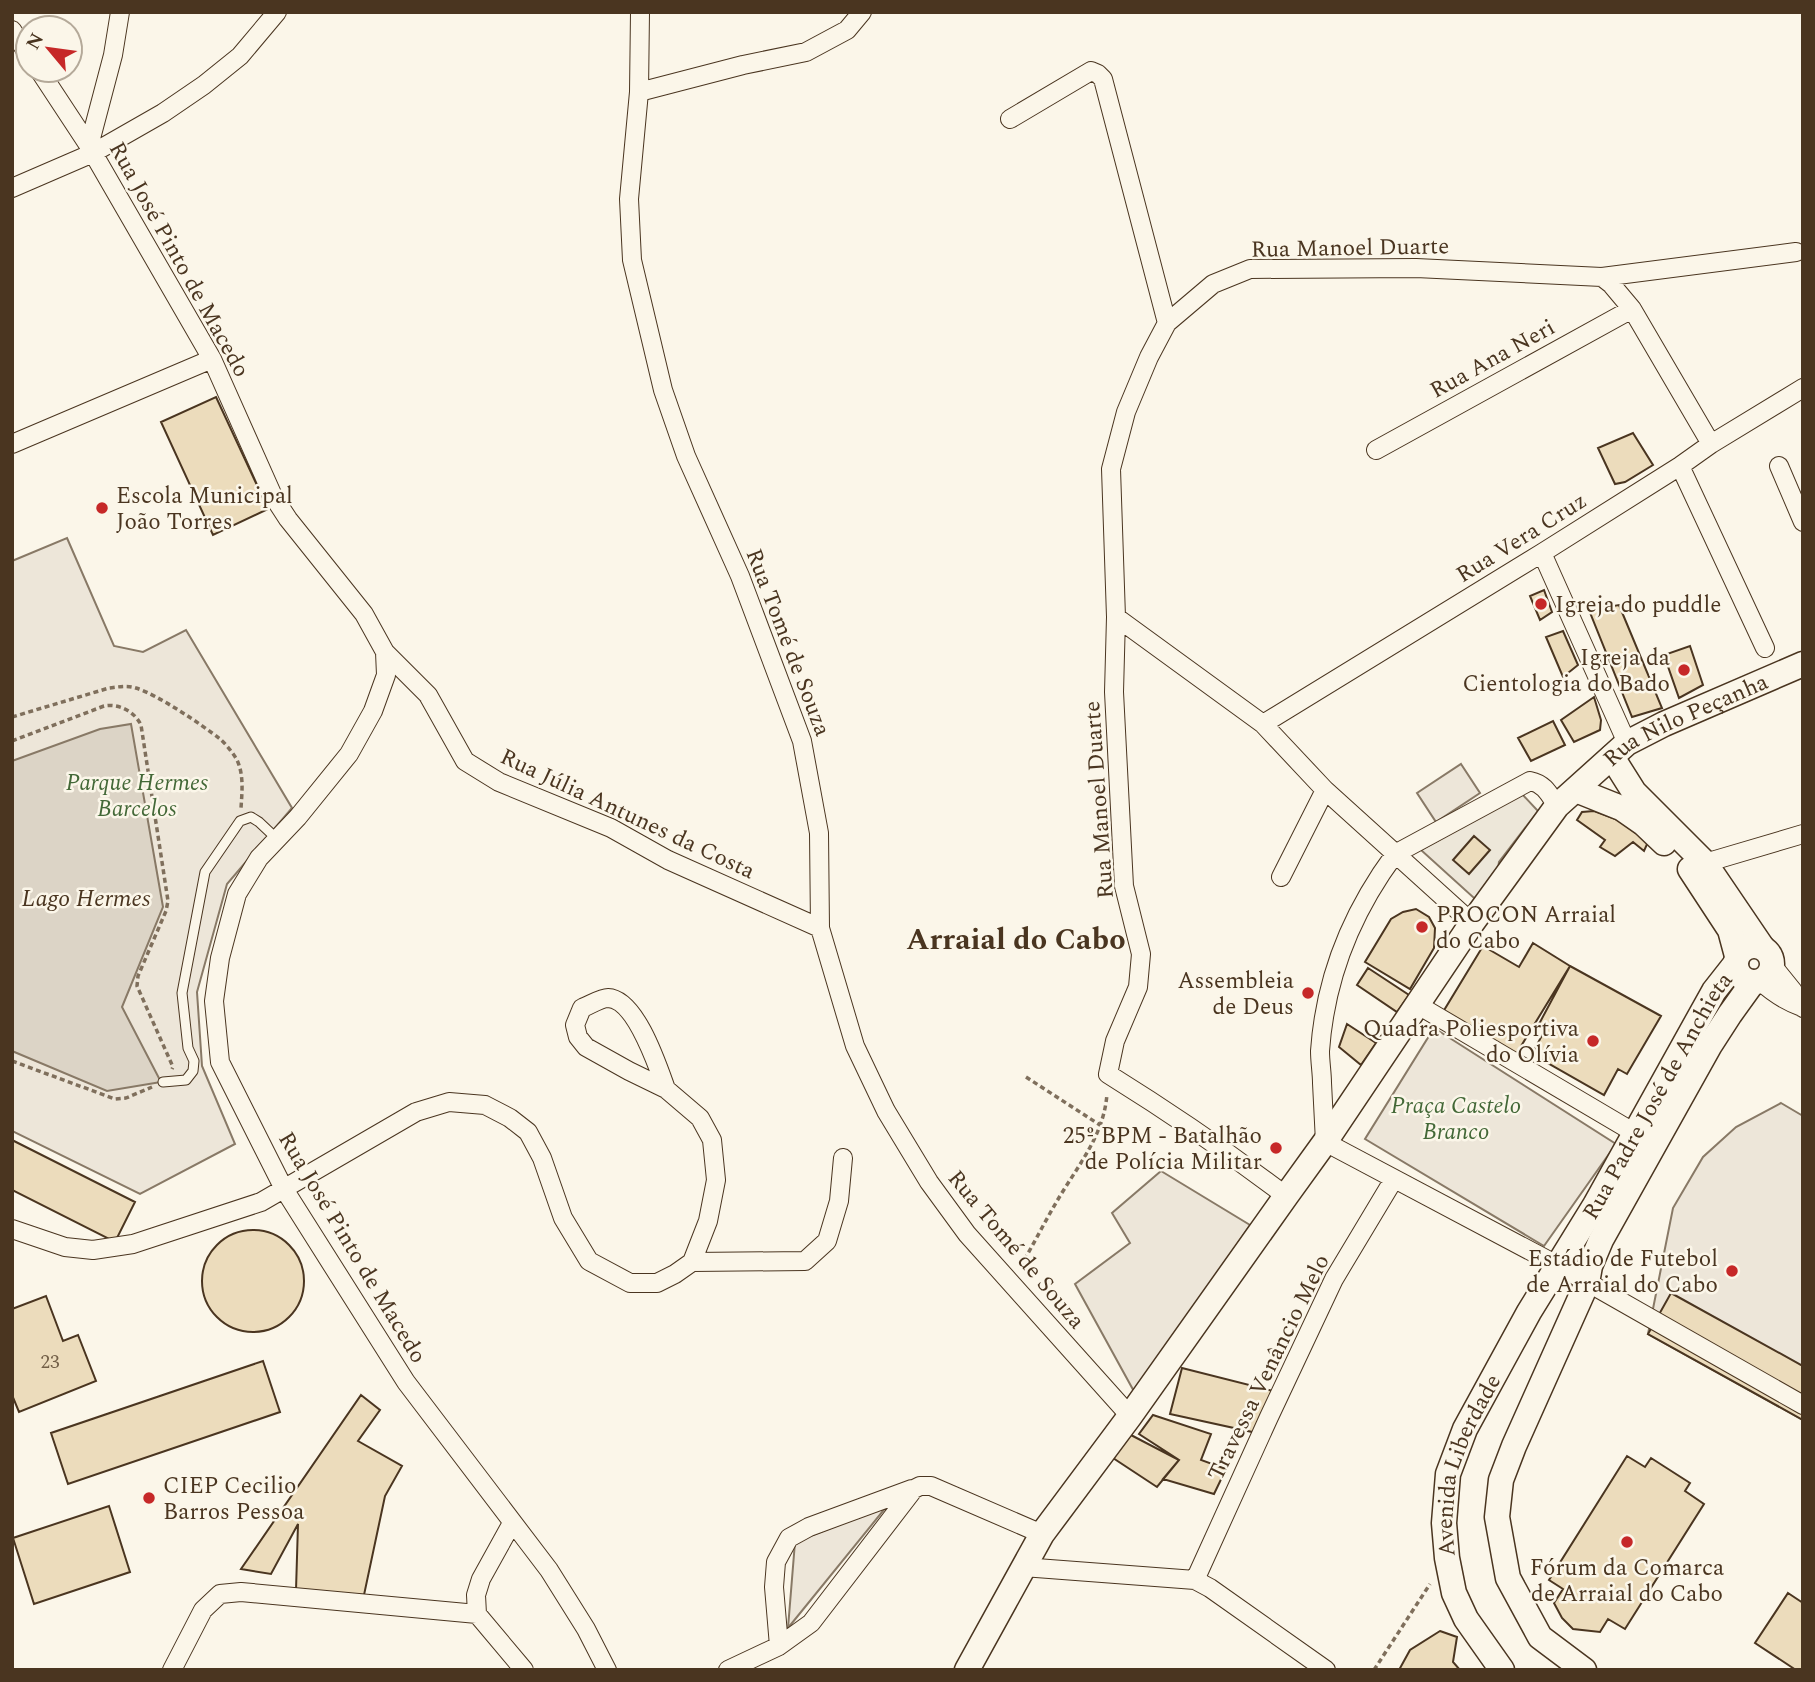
<svg xmlns="http://www.w3.org/2000/svg" width="1815" height="1682" font-family="Spectral,serif">
  <rect width="100%" height="100%" fill="#fbf6e9"/>
  <path fill="#ede6d9" stroke="#887966" stroke-width="2" d="M 67,538 L 114,646 L 143,652 L 186,630 L 292,808 L 227,884 L 197,992 L 202,1066 L 235,1144 L 140,1194 L 12,1131 L 12,561 Z
    M 1461,764 L 1480,793 L 1436,822 L 1417,793 Z
    M 1434,1028 L 1616,1144 L 1544,1246 L 1365,1139 Z
    M 1781,1103 L 1803,1116 L 1803,1420 L 1648,1334 L 1673,1208 L 1703,1157 L 1736,1127 Z
    M 1161,1171 L 1250,1225 L 1136,1395 L 1075,1284 L 1130,1243 L 1112,1213 Z
    M 887,1506 L 788,1628 L 795,1542 Z"/>
  <path fill="#ede7d9" stroke="#887966" stroke-width="2" d="M 1522,794 L 1538,811 L 1499,862 L 1497,875 L 1482,896 L 1474,898 L 1421,850 Z"/>
  <path fill="#dcd4c6" stroke="#887966" stroke-width="2" d="M 131,724 L 163,907 L 122,1007 L 161,1082 L 107,1091 L 12,1051 L 12,761 L 100,729 Z"/>
  <path fill="#ecdcbc" stroke="#4a3520" stroke-width="2" d="M 216,397 L 268,509 L 213,535 L 161,422 Z
    M 1633,433 L 1653,465 L 1625,482 L 1615,484 L 1598,448 Z
    M 1544,590 L 1552,612 L 1540,620 L 1530,596 Z
    M 1619,605 L 1662,708 L 1632,717 L 1589,610 Z
    M 1563,631 L 1578,665 L 1563,677 L 1546,637 Z
    M 1690,646 L 1703,685 L 1679,698 L 1664,655 Z
    M 1594,697 L 1601,720 L 1600,730 L 1574,742 L 1561,720 Z
    M 1553,721 L 1565,745 L 1531,761 L 1518,738 Z
    M 1594,811 L 1618,820 L 1648,842 L 1644,851 L 1633,842 L 1615,856 L 1600,847 L 1605,840 L 1577,820 L 1582,812 Z
    M 1474,836 L 1490,850 L 1469,874 L 1453,860 Z
    M 1416,909 L 1429,917 L 1435,928 L 1434,948 L 1410,989 L 1365,962 L 1391,919 L 1403,912 Z
    M 1533,943 L 1570,966 L 1515,1056 L 1443,1012 L 1483,946 L 1519,967 Z
    M 1570,966 L 1661,1016 L 1627,1074 L 1618,1069 L 1604,1095 L 1532,1054 L 1546,1028 L 1539,1024 Z
    M 1368,968 L 1409,995 L 1397,1012 L 1357,985 Z
    M 1347,1024 L 1376,1043 L 1361,1065 L 1339,1047 Z
    M 12,1140 L 135,1202 L 115,1242 L 12,1190 Z
    M202 1281a51 51 0 1 1 102 0a51 51 0 1 1-102 0Z
    M 1671,1293 L 1803,1366 L 1803,1420 L 1648,1334 Z
    M 46,1296 L 63,1341 L 78,1335 L 96,1381 L 19,1412 L 12,1395 L 12,1309 Z
    M 263,1361 L 280,1412 L 68,1484 L 51,1433 Z
    M 1182,1368 L 1277,1392 L 1257,1433 L 1170,1414 Z
    M 361,1395 L 380,1410 L 358,1441 L 402,1466 L 385,1496 L 364,1595 L 296,1590 L 298,1524 L 271,1574 L 241,1569 Z
    M 1153,1415 L 1211,1434 L 1201,1460 L 1226,1469 L 1214,1494 L 1163,1479 L 1179,1460 L 1139,1434 Z
    M 1129,1434 L 1179,1460 L 1157,1487 L 1113,1458 Z
    M 1627,1456 L 1645,1467 L 1651,1458 L 1690,1483 L 1685,1491 L 1704,1504 L 1625,1629 L 1608,1619 L 1600,1632 L 1573,1629 L 1562,1618 L 1554,1603 L 1563,1589 L 1549,1580 Z
    M 109,1506 L 130,1572 L 34,1604 L 13,1538 Z
    M 1788,1593 L 1803,1603 L 1803,1670 L 1796,1670 L 1755,1643 Z
    M 1440,1631 L 1457,1637 L 1453,1662 L 1460,1670 L 1399,1670 L 1410,1650 Z"/>
  <g fill="none" stroke-linecap="round" stroke-linejoin="round">
    <g stroke="#4a3520" stroke-width="11">
      <path id="lane" d="M 163,1082 L 186,1080 L 193,1071 L 194,1061 L 188,1048 L 182,993 L 205,872 L 240,821 L 251,817 L 259,822 L 277,839"/>
    </g>
    <g stroke="#4a3520" stroke-width="20">
      <path id="street" d="M 640,12 L 639,92 L 629,199 L 632,260 L 663,390 L 686,456 L 740,576 L 802,741 L 819,833 L 820,928 L 855,1046 L 886,1111 L 929,1182 L 967,1234 L 1130,1416
        M 12,30 L 28,54
        M 39,70 L 89,146 L 212,359 L 273,496 L 288,519 L 364,614 L 385,652 L 386,675 L 373,711 L 349,754 L 298,817 L 259,858 L 237,894 L 220,958 L 214,1001 L 220,1062 L 284,1189 L 406,1382 L 549,1570 L 586,1629 L 607,1670
        M 639,92 L 743,65 L 806,52 L 847,30 L 862,12
        M 1010,119 L 1091,71 L 1098,74 L 1103,79 L 1167,323
        M 89,146 L 113,55 L 120,12
        M 12,188 L 93,153 L 163,113 L 204,85 L 240,56 L 277,12
        M 1602,277 L 1796,252
        M 12,444 L 212,359
        M 1376,450 L 1632,309
        M 1680,466 L 1765,648
        M 1779,466 L 1803,522
        M 1542,553 L 1627,743
        M 1116,617 L 1263,724 L 1325,790 L 1472,923
        M 385,652 L 428,695 L 465,761 L 499,782 L 611,828 L 668,860 L 820,928
        M 1263,724 L 1542,553 L 1680,466 L 1711,444 L 1803,388
        M 1557,806 C 1549,794 1545,784 1530,781 L 1395,854 C 1352,912 1325,979 1320,1051 C 1320,1062 1322,1073 1322,1083 C 1323,1103 1324,1122 1325,1142 L 1557,1265 L 1803,1405
        M 1696,868 L 1705,863 L 1803,834
        M 1281,877 L 1325,790
        M 1772,965 L 1793,991 L 1803,1008
        M 1760,981 C 1773,993 1785,1001 1802,1007
        M 1418,1005 L 1645,1139
        M 1286,1196 C 1228,1152 1169,1112 1108,1074 L 1115,1041 L 1138,987 L 1141,954 L 1124,886 L 1114,692 L 1116,617 L 1111,469 L 1126,412 L 1149,357 L 1167,323 L 1213,284 L 1250,269 L 1416,268 L 1602,277 L 1611,284 L 1632,309 L 1711,444
        M 12,1229 L 65,1247 L 93,1250 L 133,1244 L 261,1202 L 416,1112 L 449,1102 L 485,1105 L 510,1118 L 528,1132 L 542,1158 L 563,1218 L 589,1261 L 630,1283 L 657,1283 L 675,1274 L 692,1262 L 708,1221 L 716,1180 L 712,1140 L 700,1118 L 666,1089 L 629,1071 L 586,1047 L 578,1037 L 575,1025 L 582,1008 C 590,1005 601,998 608,998 C 636,999 658,1067 666,1089
        M 692,1262 L 805,1261 L 827,1241 L 839,1201 L 843,1158
        M 512,1523 L 481,1579 L 476,1595 L 477,1614 L 524,1670
        M 1023,1567 L 1195,1580 L 1210,1588 L 1326,1670
        M 1195,1580 L 1269,1417 L 1334,1279 L 1394,1179
        M 779,1646 L 774,1587 L 776,1562 L 789,1538 L 809,1527 L 912,1489
        M 172,1670 L 203,1610 L 220,1594 L 241,1592 L 477,1614
        M 728,1670 L 779,1646 L 811,1623 L 914,1489 L 920,1486 L 931,1486 L 1042,1534"/>
    </g>
    <g stroke="#4a3520" stroke-width="27">
      <g id="secondary">
        <path d="M 1612,757 L 1634,792 L 1705,863 L 1762,947"/>
        <path d="M 1576,790 L 1621,808 L 1644,824 L 1664,843"/>
        <path d="M 1690,869 L 1730,930 L 1737,956"/>
        <circle cx="1754" cy="964" r="18"/>
        <path id="s1" d="M 967,1670 L 1042,1534 L 1130,1416 L 1286,1196 L 1325,1142 L 1472,923 L 1557,806 L 1627,743 L 1664,724 L 1803,664"/>
        <path id="s2" d="M 1502,1670 L 1466,1619 L 1454,1593 L 1447,1558 L 1444,1523 L 1448,1474 L 1465,1429 L 1529,1312 L 1595,1205 L 1714,991 L 1736,963"/>
        <path d="M 1584,1670 L 1540,1637 L 1508,1578 L 1497,1517 L 1501,1480 L 1514,1446 L 1587,1283 L 1590,1266 L 1601,1240 L 1710,1045 L 1730,1014 L 1753,982"/>
      </g>
    </g>
    <path stroke="#7f6f5c" stroke-width="3.5" stroke-dasharray="5 3.5" stroke-linecap="butt" d="M 12,717 L 109,688 C 118,687 127,685 136,688 C 158,695 201,724 220,739 C 226,744 233,753 237,760 C 244,775 242,792 241,808
      M 12,741 L 104,706 C 119,703 135,712 141,725 L 168,901 L 166,911 L 138,976 L 137,986 L 173,1067 L 172,1069
      M 12,1061 L 115,1099 L 126,1098 L 152,1087
      M 1026,1077 L 1100,1125
      M 1020,1267 C 1034,1244 1046,1219 1060,1196 C 1080,1163 1104,1134 1107,1094
      M 1374,1670 L 1430,1584"/>
    <use href="#lane" stroke="#fbf6e9" stroke-width="9"/>
    <use href="#street" stroke="#fbf6e9" stroke-width="18"/>
    <use href="#secondary" stroke="#fbf6e9" stroke-width="24"/>
  </g>
  <g fill="#c62828" stroke="#fbf6e9" stroke-width="2.5">
    <circle cx="102" cy="508" r="7"/>
    <circle cx="1541" cy="604" r="7"/>
    <circle cx="1684" cy="670" r="7"/>
    <circle cx="1422" cy="927" r="7"/>
    <circle cx="1308" cy="993" r="7"/>
    <circle cx="1593" cy="1041" r="7"/>
    <circle cx="1276" cy="1148" r="7"/>
    <circle cx="1732" cy="1271" r="7"/>
    <circle cx="149" cy="1498" r="7"/>
    <circle cx="1627" cy="1542" r="7"/>
  </g>
  <g text-anchor="middle" stroke-width="5" stroke-linejoin="round" paint-order="stroke">
    <g font-size="19" fill="#725f47">
      <text x="50" y="1368">23</text>
    </g>
    <g font-size="23" fill="#4a3520" stroke="#fbf6e9">
      <text transform="translate(1350 247) rotate(-1)" y="8">Rua Manoel Duarte</text>
      <text transform="translate(180 259) rotate(61)" y="8">Rua José Pinto de Macedo</text>
      <text transform="translate(1492 358) rotate(-29)" y="8">Rua Ana Neri</text>
      <text transform="translate(1521 537) rotate(-32)" y="8">Rua Vera Cruz</text>
      <text transform="translate(789 642) rotate(69)" y="8">Rua Tomé de Souza</text>
      <text dy="8" stroke="none"><textPath href="#s1" startOffset="1204">Rua Nilo Peçanha</textPath></text>
      <text transform="translate(1098 800) rotate(-94)" y="8">Rua Manoel Duarte</text>
      <text transform="translate(628 813) rotate(25)" y="8">Rua Júlia Antunes da Costa</text>
      <text dy="8" stroke="none"><textPath href="#s2" startOffset="644">Rua Padre José de Anchieta</textPath></text>
      <text transform="translate(353 1247) rotate(59)" y="8">Rua José Pinto de Macedo</text>
      <text transform="translate(1017 1249) rotate(50)" y="8">Rua Tomé de Souza</text>
      <text transform="translate(1268 1367) rotate(-64)" y="8">Travessa Venâncio Melo</text>
      <text dy="8" stroke="none"><textPath href="#s2" startOffset="224">Avenida Liberdade</textPath></text>
    </g>
    <g font-size="23" fill="#4a3520" stroke="#fbf6e9" text-anchor="end">
      <text x="116" y="503" text-anchor="start">Escola Municipal<tspan x="116" dy="26">João Torres</tspan></text>
      <text x="1555" y="612" text-anchor="start">Igreja do puddle</text>
      <text x="1670" y="665">Igreja da<tspan x="1670" dy="26">Cientologia do Bado</tspan></text>
      <text x="1436" y="922" text-anchor="start">PROCON Arraial<tspan x="1436" dy="26">do Cabo</tspan></text>
      <text x="1294" y="988">Assembleia<tspan x="1294" dy="26">de Deus</tspan></text>
      <text x="1579" y="1036">Quadra Poliesportiva<tspan x="1579" dy="26">do Olívia</tspan></text>
      <text x="1262" y="1143">25º BPM - Batalhão<tspan x="1262" dy="26">de Polícia Militar</tspan></text>
      <text x="1718" y="1266">Estádio de Futebol<tspan x="1718" dy="26">de Arraial do Cabo</tspan></text>
      <text x="163" y="1493" text-anchor="start">CIEP Cecilio<tspan x="163" dy="26">Barros Pessoa</tspan></text>
      <text x="1627" y="1575" text-anchor="middle">Fórum da Comarca<tspan x="1627" dy="26">de Arraial do Cabo</tspan></text>
    </g>
    <g font-size="23" font-style="italic" fill="#436837" stroke="#fbf6e9">
      <text x="137" y="790">Parque Hermes<tspan x="137" dy="26">Barcelos</tspan></text>
      <text x="1456" y="1113">Praça Castelo<tspan x="1456" dy="26">Branco</tspan></text>
    </g>
    <g font-size="24" font-style="italic" fill="#4a3520" stroke="#fbf6e9">
      <text x="86" y="906">Lago Hermes</text>
    </g>
    <g font-size="30" font-weight="bold" fill="#4a3520" stroke="#fbf6e9">
      <text x="1016" y="949">Arraial do Cabo</text>
    </g>
  </g>
  <rect width="1815" height="1682" fill="none" stroke="#4a3520" stroke-width="28"/>
  <g transform="translate(49 49) rotate(299)"><circle r="33" fill="#fbf6e9" stroke="#b4a999" stroke-width="2"/>
  <path d="M0-5L12 26L0 18L-12 26Z" fill="#c62828"/>
  <text y="-10" font-size="19" font-weight="bold" text-anchor="middle" fill="#4a3520">N</text>
  </g>
</svg>
